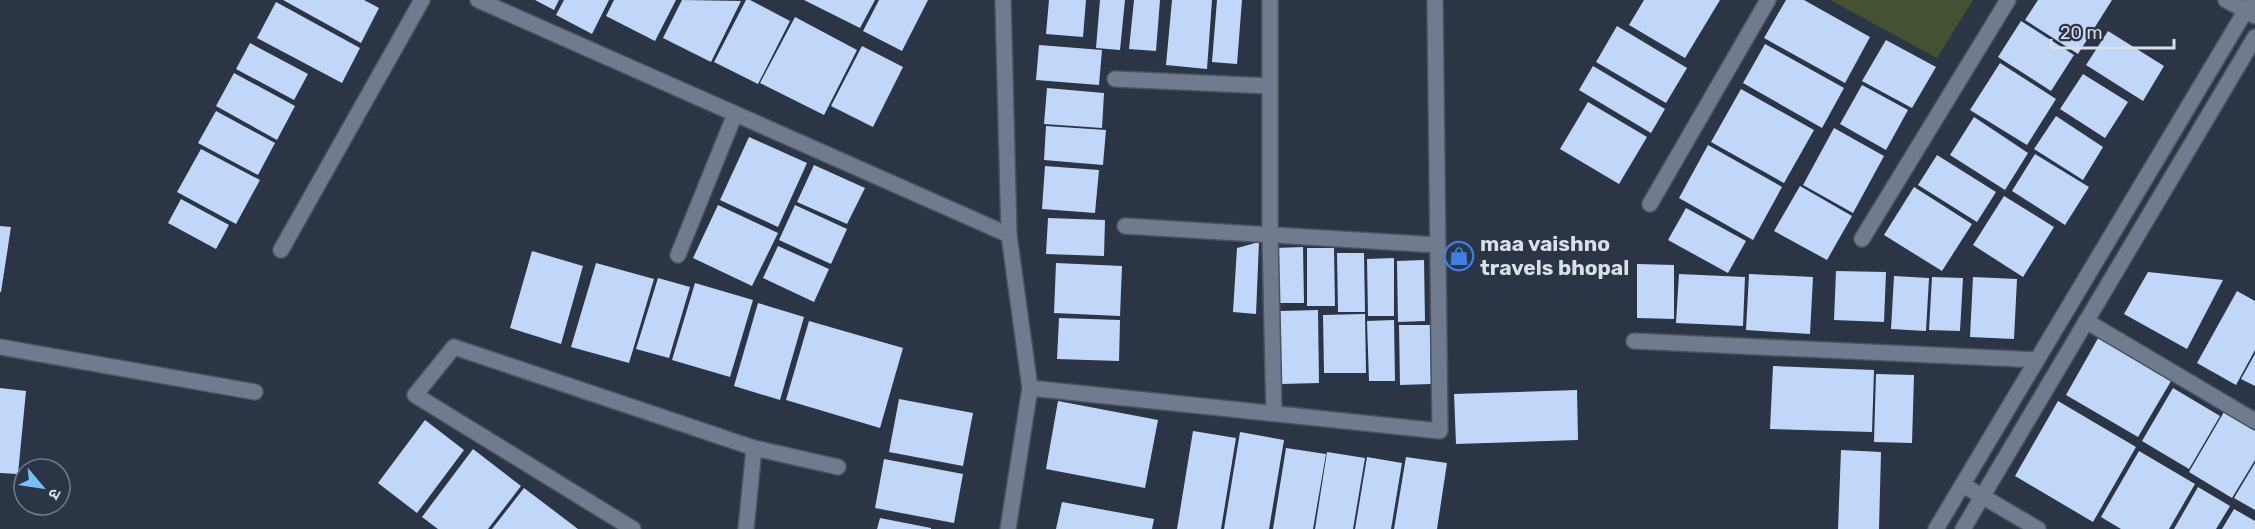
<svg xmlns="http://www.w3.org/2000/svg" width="2255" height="529" font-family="Rubik,'Noto Sans Devanagari',sans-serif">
  <rect width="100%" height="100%" fill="#2b3546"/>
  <path fill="#445133" d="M 1830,0 L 1973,0 L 1937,58 Z"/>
  <path fill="#c1d7fa" d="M 283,0 L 364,0 L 379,8 L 361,43 Z
    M 535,0 L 559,0 L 554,10 Z
    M 564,0 L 609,0 L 592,34 L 556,15 Z
    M 614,0 L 676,0 L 655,41 L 606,16 Z
    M 682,0 L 741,1 L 711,62 L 663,38 Z
    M 746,0 L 750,0 L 790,21 L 758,84 L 714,62 Z
    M 804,0 L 875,0 L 860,28 Z
    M 879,0 L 928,0 L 902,51 L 863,31 Z
    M 1049,0 L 1086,0 L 1083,37 L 1046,34 Z
    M 1100,0 L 1125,0 L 1120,50 L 1096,48 Z
    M 1134,0 L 1160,0 L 1156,51 L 1129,49 Z
    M 1172,0 L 1212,0 L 1207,69 L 1166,65 Z
    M 1217,0 L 1242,0 L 1237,64 L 1212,62 Z
    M 1644,0 L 1720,0 L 1685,58 L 1629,25 Z
    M 1786,0 L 1804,0 L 1870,37 L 1845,83 L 1764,38 Z
    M 2038,0 L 2112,0 L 2078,54 L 2025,20 Z
    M 276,2 L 360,48 L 342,83 L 257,38 Z
    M 795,17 L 857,50 L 824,115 L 760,83 Z
    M 2021,21 L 2074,55 L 2051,91 L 1998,57 Z
    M 1617,26 L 1687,68 L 1666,103 L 1596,62 Z
    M 2108,31 L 2164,66 L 2143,101 L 2086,65 Z
    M 1886,40 L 1936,67 L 1912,108 L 1862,81 Z
    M 250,43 L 308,74 L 294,100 L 236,69 Z
    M 1765,44 L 1844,88 L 1822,128 L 1743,83 Z
    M 1039,45 L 1102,50 L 1099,85 L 1036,80 Z
    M 862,46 L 903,67 L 873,127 L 831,106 Z
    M 2000,63 L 2056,99 L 2027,145 L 1970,110 Z
    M 1593,66 L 1665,109 L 1651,133 L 1579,90 Z
    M 234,73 L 295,106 L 277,140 L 216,106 Z
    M 2083,74 L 2128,102 L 2105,138 L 2060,109 Z
    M 1862,85 L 1908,110 L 1886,150 L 1840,124 Z
    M 1047,88 L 1104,93 L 1102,128 L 1044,124 Z
    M 1741,89 L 1814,130 L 1784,183 L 1711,142 Z
    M 1588,102 L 1647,137 L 1619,184 L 1560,149 Z
    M 216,111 L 275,143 L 258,175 L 198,143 Z
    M 2056,116 L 2103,147 L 2083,180 L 2034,149 Z
    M 1974,117 L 2028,153 L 2005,190 L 1950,155 Z
    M 1046,126 L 1106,130 L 1103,165 L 1044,160 Z
    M 1834,128 L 1884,156 L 1853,213 L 1803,185 Z
    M 749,137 L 807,163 L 778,227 L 720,200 Z
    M 1708,145 L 1782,187 L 1753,240 L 1679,198 Z
    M 201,149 L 260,180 L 236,224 L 177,192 Z
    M 2035,154 L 2089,187 L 2065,225 L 2012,191 Z
    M 1937,155 L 1996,192 L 1977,222 L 1918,185 Z
    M 814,165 L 865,188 L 847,224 L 797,202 Z
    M 1045,166 L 1099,170 L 1095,213 L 1042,209 Z
    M 1800,186 L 1852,216 L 1827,260 L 1774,231 Z
    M 1914,187 L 1972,224 L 1942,271 L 1884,235 Z
    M 2004,196 L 2054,227 L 2023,277 L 1973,245 Z
    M 181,199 L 229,225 L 216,249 L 168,223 Z
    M 718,205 L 778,233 L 752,286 L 693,258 Z
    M 795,205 L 847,229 L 831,264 L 779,240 Z
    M 1686,208 L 1746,241 L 1728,273 L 1668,240 Z
    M 1048,218 L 1105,220 L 1104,256 L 1046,254 Z
    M 0,226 L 11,227 L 1,292 L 0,292 Z
    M 1259,242 L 1256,314 L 1233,312 L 1237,248 Z
    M 778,246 L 829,269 L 814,302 L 763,278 Z
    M 1303,247 L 1304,303 L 1276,303 L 1275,248 Z
    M 1307,248 L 1334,248 L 1335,306 L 1307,306 Z
    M 532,251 L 583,266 L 561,344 L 510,328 Z
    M 1337,253 L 1364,253 L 1365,312 L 1338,312 Z
    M 1394,258 L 1394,316 L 1368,316 L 1367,259 Z
    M 1424,260 L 1425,321 L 1398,322 L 1397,261 Z
    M 596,263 L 654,279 L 629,363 L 571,347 Z
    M 1056,263 L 1122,266 L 1120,316 L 1054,313 Z
    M 1637,264 L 1674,265 L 1674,319 L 1637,318 Z
    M 1836,271 L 1886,272 L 1884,322 L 1834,320 Z
    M 2148,272 L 2223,280 L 2187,349 L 2124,314 Z
    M 1679,274 L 1745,277 L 1743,326 L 1676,323 Z
    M 1749,274 L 1813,277 L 1810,334 L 1746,330 Z
    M 1894,276 L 1929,278 L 1926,331 L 1891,329 Z
    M 1932,277 L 1963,278 L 1960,331 L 1929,330 Z
    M 1973,277 L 2017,279 L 2014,339 L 1970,337 Z
    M 658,278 L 690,287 L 669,358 L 636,349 Z
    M 695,283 L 753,300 L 730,377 L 672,360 Z
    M 2237,291 L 2255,301 L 2255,350 L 2236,385 L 2197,363 Z
    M 758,303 L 804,317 L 780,400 L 734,386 Z
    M 1318,310 L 1319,383 L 1281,384 L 1280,311 Z
    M 1365,314 L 1366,373 L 1324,373 L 1323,315 Z
    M 1059,318 L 1120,320 L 1119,361 L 1057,359 Z
    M 1394,320 L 1395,381 L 1369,381 L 1367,321 Z
    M 809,321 L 903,348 L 880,428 L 786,400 Z
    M 1399,325 L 1430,325 L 1431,384 L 1400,385 Z
    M 2101,333 L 2174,376 L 2138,437 L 2066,395 Z
    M 2255,354 L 2255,386 L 2241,379 Z
    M 1773,366 L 1874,370 L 1872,432 L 1770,429 Z
    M 1876,374 L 1914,375 L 1912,443 L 1874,442 Z
    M 0,388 L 26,391 L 18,474 L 0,473 Z
    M 2173,388 L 2220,416 L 2189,469 L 2142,441 Z
    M 1577,390 L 1578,440 L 1456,444 L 1454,394 Z
    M 899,399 L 973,413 L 963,466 L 889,452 Z
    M 1058,401 L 1158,420 L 1145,488 L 1046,469 Z
    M 2058,401 L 2136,447 L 2093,522 L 2015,476 Z
    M 2224,412 L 2255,431 L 2255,460 L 2232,498 L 2189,472 Z
    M 425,420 L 464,450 L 417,513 L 378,483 Z
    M 1193,431 L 1236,438 L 1221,529 L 1177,529 Z
    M 1240,432 L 1284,440 L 1269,529 L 1224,529 Z
    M 1286,448 L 1326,454 L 1313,529 L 1273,529 Z
    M 473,449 L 521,486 L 488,529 L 438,529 L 422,517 Z
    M 1841,450 L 1881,452 L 1879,529 L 1838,529 Z
    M 2139,451 L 2195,484 L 2169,529 L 2121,529 L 2101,517 Z
    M 1327,452 L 1365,458 L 1353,529 L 1315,529 Z
    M 1367,457 L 1402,463 L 1391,529 L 1355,529 Z
    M 1406,457 L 1447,463 L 1437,529 L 1394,529 Z
    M 884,459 L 963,474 L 954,523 L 875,508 Z
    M 2255,463 L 2255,510 L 2234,498 Z
    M 2198,487 L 2230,506 L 2216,529 L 2174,529 Z
    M 524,488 L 578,529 L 492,529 Z
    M 1062,502 L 1154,519 L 1152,529 L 1056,529 Z
    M 2234,509 L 2255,521 L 2255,529 L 2222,529 Z
    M 880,518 L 931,528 L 931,529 L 877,529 Z"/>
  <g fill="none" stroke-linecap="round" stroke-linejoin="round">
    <g stroke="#4b5361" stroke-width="18">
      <path id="minor" d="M 478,0 L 1009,235
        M 1270,0 L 1270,236 L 1274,413
        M 2226,0 L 2255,16
        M 1115,79 L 1270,86
        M 1650,204 L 1768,0
        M 1125,226 L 1438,245
        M 1862,239 L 2008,0
        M 281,250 L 422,0
        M 678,255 L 735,114
        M 2086,321 L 2255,421
        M 1634,341 L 2037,360
        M 0,347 L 255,392
        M 1030,388 L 1440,431 L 1435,0
        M 1963,485 L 2038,529
        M 633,529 L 415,395 L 454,347 L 754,448 L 838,467
        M 746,529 L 754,448"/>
    </g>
    <g stroke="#4b5361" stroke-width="18">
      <path id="tertiary" d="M 1003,0 L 1009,235 L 1030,388 L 1008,529
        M 1936,529 L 2252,0
        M 1963,529 L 2255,37"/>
    </g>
    <use href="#minor" stroke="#707b8f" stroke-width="15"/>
    <use href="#tertiary" stroke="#707b8f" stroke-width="15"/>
  </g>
  <defs>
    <g id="shop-ring" transform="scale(1.5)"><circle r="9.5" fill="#2b3546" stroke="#3f7fe0" stroke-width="1.5"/><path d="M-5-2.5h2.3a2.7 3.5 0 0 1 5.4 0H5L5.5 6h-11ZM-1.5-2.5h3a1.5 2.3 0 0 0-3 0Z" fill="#3f7fe0"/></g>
  </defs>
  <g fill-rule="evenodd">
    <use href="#shop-ring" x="1459" y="256"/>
  </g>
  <g text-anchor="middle" stroke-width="6" stroke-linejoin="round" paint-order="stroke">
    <g font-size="21" font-weight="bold" fill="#d8dfe9" stroke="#2b3546" text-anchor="start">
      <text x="1480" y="251">maa vaishno<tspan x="1480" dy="24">travels bhopal</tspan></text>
    </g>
  </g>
  <g transform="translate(42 487) rotate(119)"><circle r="28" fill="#2b3546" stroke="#707987" stroke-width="1.5"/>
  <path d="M0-4.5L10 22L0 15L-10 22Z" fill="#76c0f7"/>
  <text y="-9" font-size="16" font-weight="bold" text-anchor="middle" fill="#d8dfe9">उ</text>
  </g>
  <path d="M2051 39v9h123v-9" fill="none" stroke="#d8dfe9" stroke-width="3"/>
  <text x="2060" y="39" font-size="18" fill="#d8dfe9" stroke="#2b3546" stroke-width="4.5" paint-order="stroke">20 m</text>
</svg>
